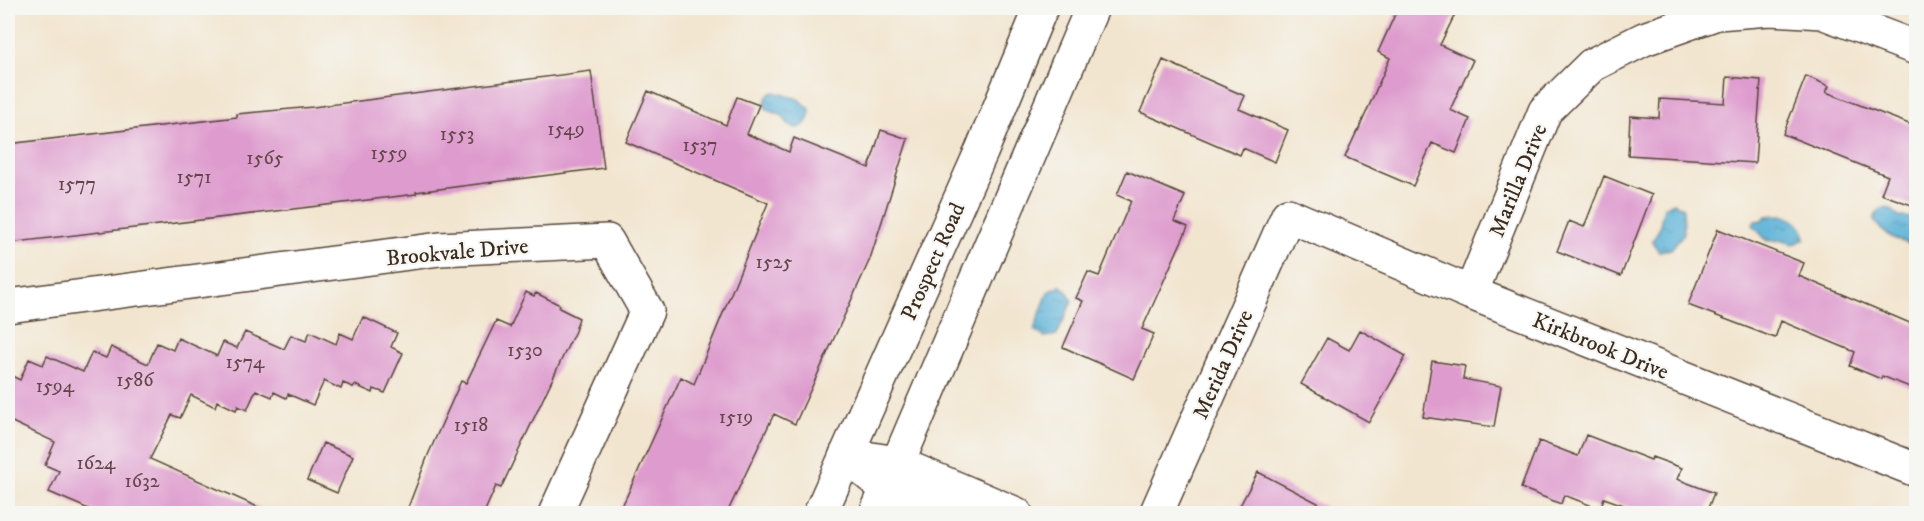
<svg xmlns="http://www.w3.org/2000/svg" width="1924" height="521" font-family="'IM FELL DW Pica',serif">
  <defs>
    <pattern id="water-ripples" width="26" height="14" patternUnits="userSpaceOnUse" patternTransform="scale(1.5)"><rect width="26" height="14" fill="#5bb2d8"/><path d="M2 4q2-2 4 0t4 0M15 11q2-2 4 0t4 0" fill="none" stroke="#4c91af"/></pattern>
  </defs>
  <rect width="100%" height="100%" fill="#f6f6f2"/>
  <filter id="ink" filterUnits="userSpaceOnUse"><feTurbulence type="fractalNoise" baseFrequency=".0167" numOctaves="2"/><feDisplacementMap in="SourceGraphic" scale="12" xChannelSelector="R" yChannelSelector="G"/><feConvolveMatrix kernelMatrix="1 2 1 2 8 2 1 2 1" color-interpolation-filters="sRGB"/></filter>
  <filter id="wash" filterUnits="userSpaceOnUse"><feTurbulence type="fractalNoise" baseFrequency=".008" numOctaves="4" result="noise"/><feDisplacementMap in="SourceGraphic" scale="24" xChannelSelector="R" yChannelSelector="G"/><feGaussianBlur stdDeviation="1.35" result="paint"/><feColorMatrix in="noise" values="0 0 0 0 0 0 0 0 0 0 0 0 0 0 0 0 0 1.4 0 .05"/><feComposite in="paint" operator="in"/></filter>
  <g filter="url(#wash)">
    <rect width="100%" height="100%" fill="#f2e5cf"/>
    <path fill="url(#water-ripples)" stroke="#4b6e7b" stroke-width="1.5" d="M 775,92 L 798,99 L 810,109 C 810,128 792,136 783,116 L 767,110 C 763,102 766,94 775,92 Z
      M 1673,203 L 1683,207 L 1684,233 L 1671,249 L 1659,251 L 1652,242 L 1659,229 L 1664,207 Z
      M 1883,208 L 1891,209 L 1899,217 L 1916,218 L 1916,243 L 1912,245 C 1896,240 1883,235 1874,220 C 1876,214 1877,210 1883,208 Z
      M 1782,215 C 1794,219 1805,225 1805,239 L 1792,245 L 1785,240 L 1767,241 L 1753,225 L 1755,221 L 1763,220 L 1766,216 Z
      M 1061,286 L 1068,293 L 1072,301 L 1057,335 L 1044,337 L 1034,330 L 1048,292 Z"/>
    <g id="blocks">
      <path fill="#de9bce" d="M 1398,8 L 1458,8 L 1440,45 L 1473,60 L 1450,110 L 1470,119 L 1456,153 L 1432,143 L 1413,186 L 1345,157 L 1357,131 L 1358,131 L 1390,58 L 1378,52 Z
        M 1163,60 L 1245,96 L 1239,109 L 1288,130 L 1275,162 L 1243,148 L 1240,155 L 1140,112 Z
        M 591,71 L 604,168 L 416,192 L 416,194 L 327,205 L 8,243 L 8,144 L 237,117 L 237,114 L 313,107 Z
        M 1806,76 L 1829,86 L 1826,92 L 1917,127 L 1917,207 L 1881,194 L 1888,176 L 1783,134 Z
        M 1727,77 L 1761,80 L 1755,163 L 1628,155 L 1630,116 L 1659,118 L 1660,99 L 1725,103 Z
        M 648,91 L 726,125 L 737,97 L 759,105 L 747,134 L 789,152 L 794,138 L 869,168 L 881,130 L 908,139 L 870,259 L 795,424 L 774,414 L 727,513 L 619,513 L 681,377 L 694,384 L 768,203 L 626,142 Z
        M 1127,171 L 1185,196 L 1174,221 L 1188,227 L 1142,329 L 1154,334 L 1134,379 L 1063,347 L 1083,301 L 1076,298 L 1088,272 L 1099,276 L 1131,201 L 1117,195 Z
        M 1604,176 L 1652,195 L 1621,276 L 1557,251 L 1569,221 L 1584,227 Z
        M 1718,229 L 1804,263 L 1799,276 L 1917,326 L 1917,390 L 1882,376 L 1881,379 L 1850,366 L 1855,352 L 1781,321 L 1775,338 L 1688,305 Z
        M 526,292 L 534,296 L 536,293 L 560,305 L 559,308 L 579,318 L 575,331 L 501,488 L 496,486 L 484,513 L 406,513 L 428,455 L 461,381 L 466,383 L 496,321 L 510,327 Z
        M 363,317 L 397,333 L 391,347 L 403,353 L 385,393 L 374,389 L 373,393 L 355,385 L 353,387 L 343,383 L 341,389 L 324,381 L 313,405 L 288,394 L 286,398 L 274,392 L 272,397 L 256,390 L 247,410 L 238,406 L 236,410 L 217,401 L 215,407 L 191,395 L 180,418 L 172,415 L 150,459 L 271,513 L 98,513 L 49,492 L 59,471 L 45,465 L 55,442 L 8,420 L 8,374 L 20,380 L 29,359 L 43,365 L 47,356 L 83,372 L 92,352 L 106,358 L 111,347 L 148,364 L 157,343 L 173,350 L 178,338 L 217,356 L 223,342 L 237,348 L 245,332 L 284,349 L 291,335 L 306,341 L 310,332 L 336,344 L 340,333 L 353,339 Z
        M 1360,330 L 1406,356 L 1369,422 L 1301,384 L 1327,338 L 1349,350 Z
        M 1432,361 L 1465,366 L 1463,379 L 1501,386 L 1494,427 L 1423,417 Z
        M 1586,435 L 1651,460 L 1652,457 L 1682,468 L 1677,479 L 1714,493 L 1706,513 L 1646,513 L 1604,498 L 1600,509 L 1564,495 L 1561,504 L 1521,488 L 1539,441 L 1578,456 Z
        M 323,443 L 353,456 L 337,493 L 307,480 Z
        M 1258,472 L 1337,513 L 1236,513 Z"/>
    </g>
  </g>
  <g filter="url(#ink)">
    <use href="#blocks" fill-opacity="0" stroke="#564639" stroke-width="1.5"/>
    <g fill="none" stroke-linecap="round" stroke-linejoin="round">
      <g stroke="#564639" stroke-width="36">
        <path id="street" d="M 1471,293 L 1545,111 L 1592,65 L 1644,39 L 1717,13 L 1770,9 L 1822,12 L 1916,48
          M 8,306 L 440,249 L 607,241 L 647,311 L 555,514
          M 846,455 L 897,463 L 1016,514
          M 866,472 L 887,489 L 946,514
          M 1156,514 L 1288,215 L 1471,293 L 1916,470"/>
      </g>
      <g stroke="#564639" stroke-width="36">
        <path id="primary" d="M 820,514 L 982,150 L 1041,8
          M 876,514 L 1092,8"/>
      </g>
      <use href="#street" stroke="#fff" stroke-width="33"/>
      <use href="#primary" stroke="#fff" stroke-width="33"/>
    </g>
  </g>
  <g text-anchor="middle" stroke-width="4.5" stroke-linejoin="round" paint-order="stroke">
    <g font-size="20" fill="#64464a">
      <text x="566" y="135">1549</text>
      <text x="457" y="140">1553</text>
      <text x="700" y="151">1537</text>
      <text x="389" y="159">1559</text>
      <text x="265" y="164">1565</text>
      <text x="194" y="183">1571</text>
      <text x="77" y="190">1577</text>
      <text x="774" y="268">1525</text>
      <text x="525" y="356">1530</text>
      <text x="245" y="368">1574</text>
      <text x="135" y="386">1586</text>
      <text x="55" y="392">1594</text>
      <text x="736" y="423">1519</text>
      <text x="471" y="431">1518</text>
      <text x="96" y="469">1624</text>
      <text x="142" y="487">1632</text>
    </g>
    <g font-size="22" fill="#3b2a1e" stroke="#f6f6f2">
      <text transform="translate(1517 180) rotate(-68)" y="8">Marilla Drive</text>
      <text transform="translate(457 251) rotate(-5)" y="8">Brookvale Drive</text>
      <text transform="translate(932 261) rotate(-66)" y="8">Prospect Road</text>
      <text transform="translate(1601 345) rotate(22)" y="8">Kirkbrook Drive</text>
      <text transform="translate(1222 364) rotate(-66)" y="8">Merida Drive</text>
    </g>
  </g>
  <rect width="1924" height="521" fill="none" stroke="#f6f6f2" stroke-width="30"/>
</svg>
